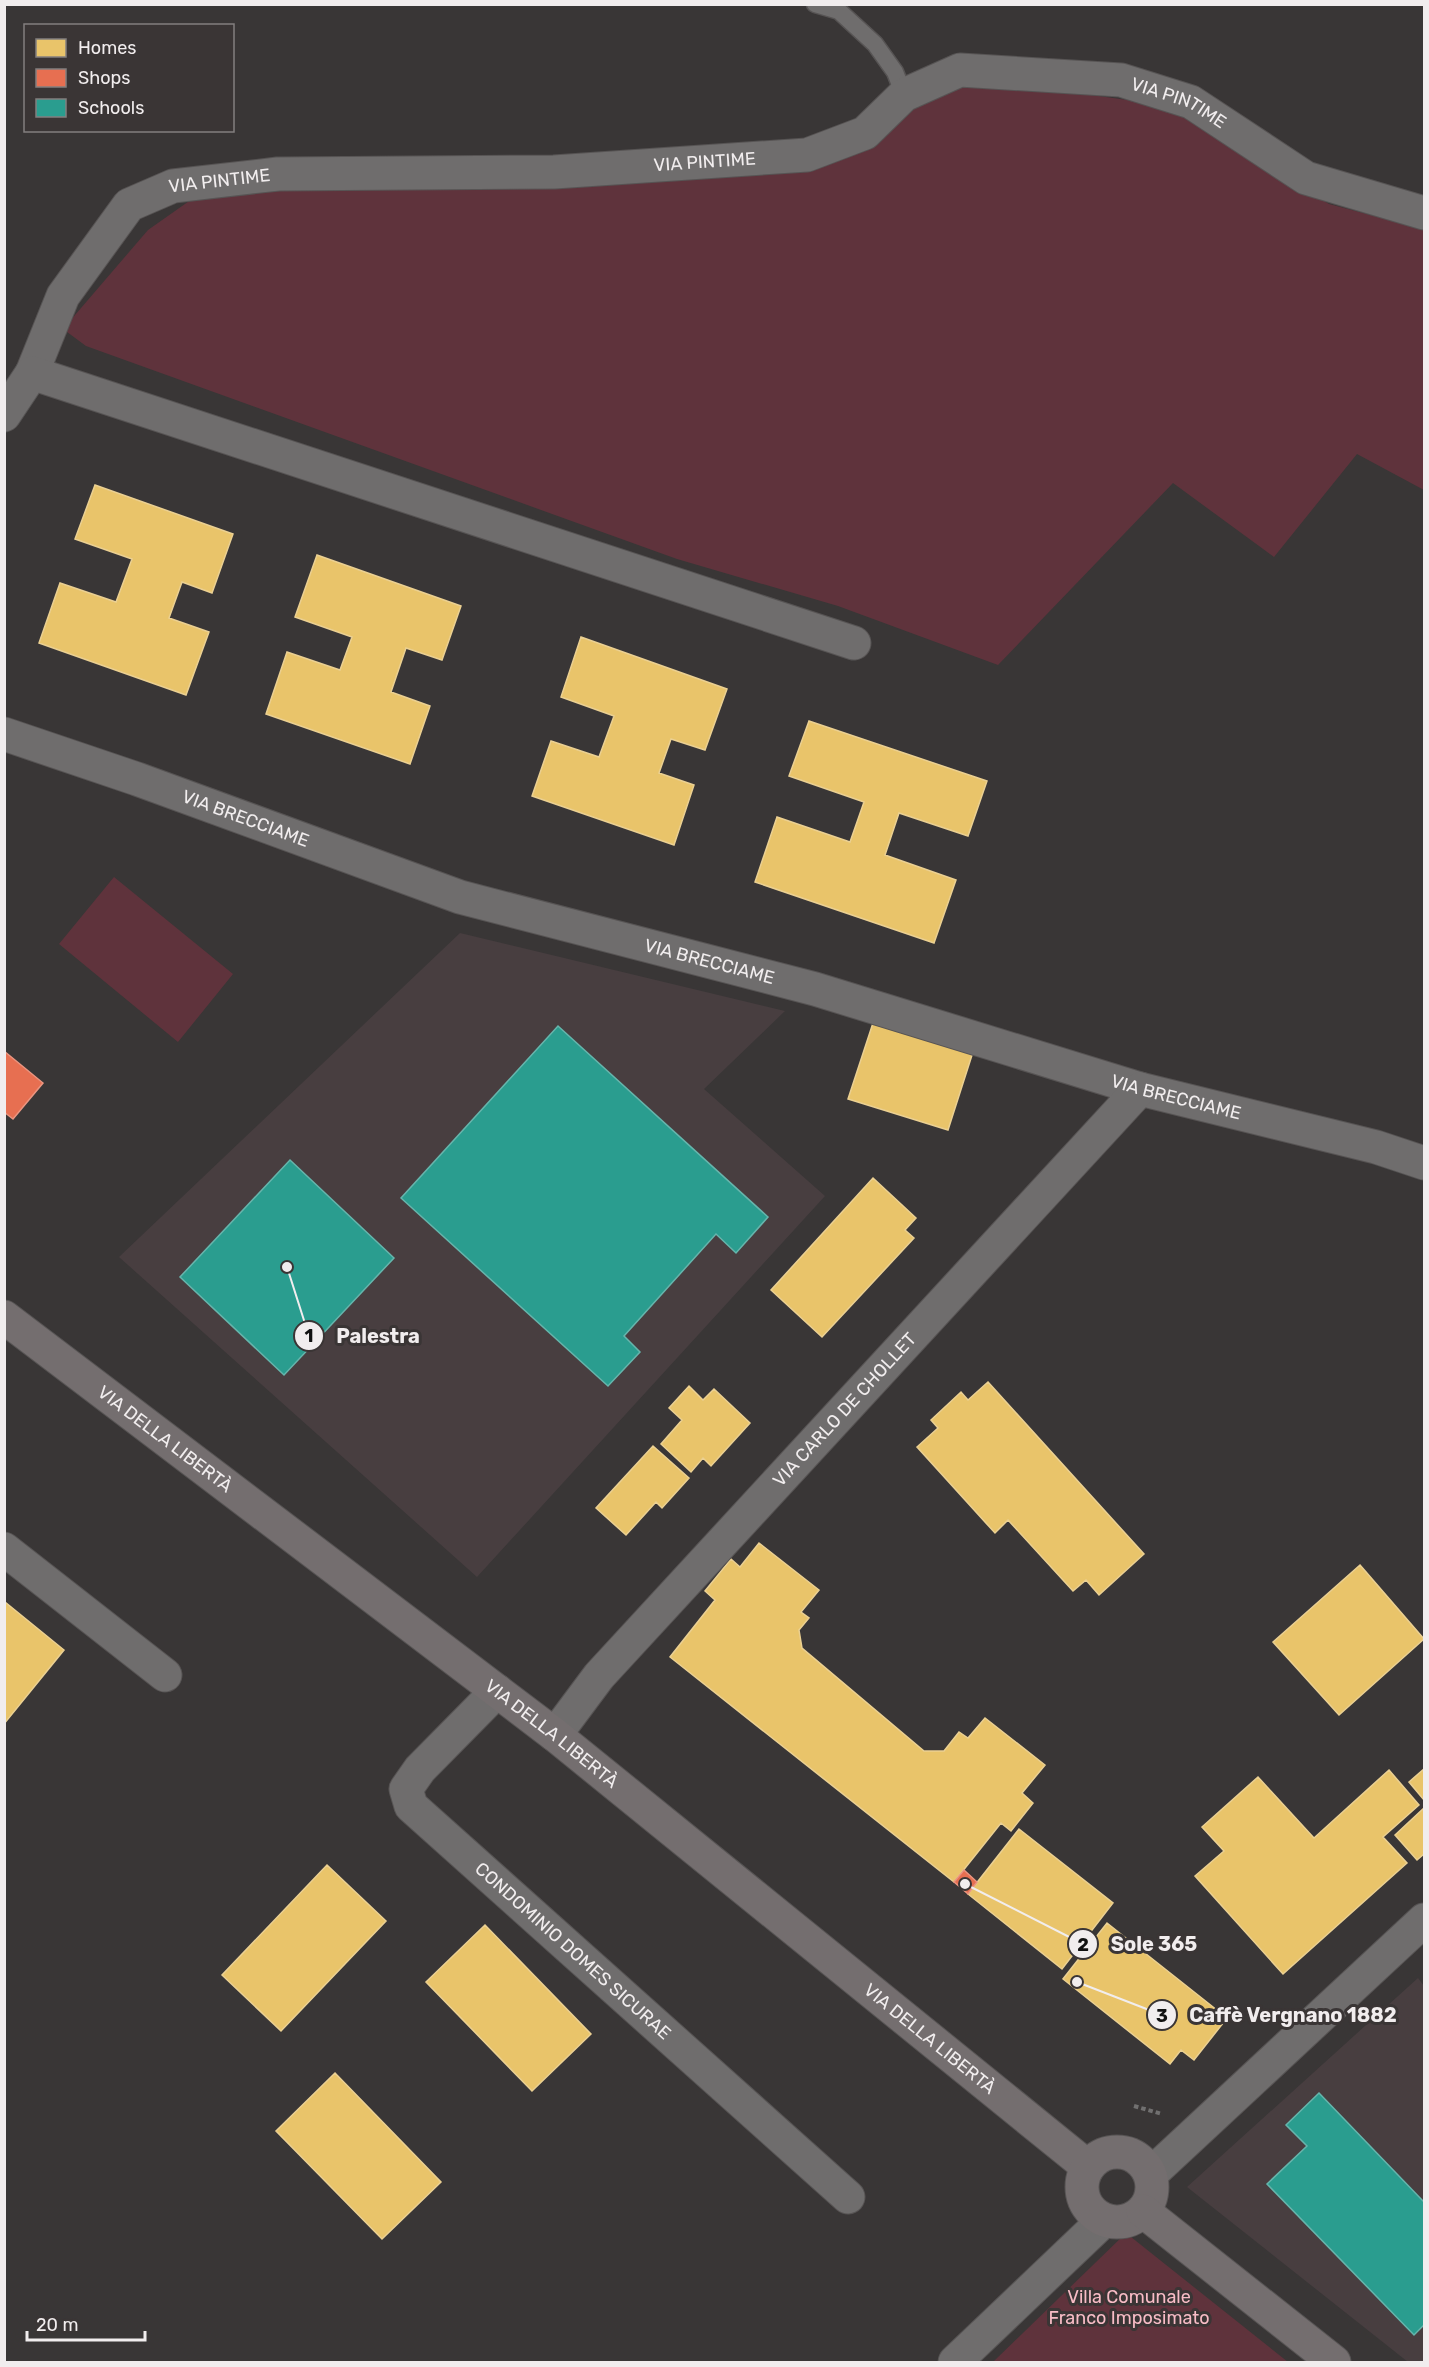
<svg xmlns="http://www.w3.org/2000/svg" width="1429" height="2367" font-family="Rubik,sans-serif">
  <rect width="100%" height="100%" fill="#393636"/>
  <path fill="#483e40" d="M 460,933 L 785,1011 L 704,1089 L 825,1196 L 477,1577 L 119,1257 Z
    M 1418,1978 L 1424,1986 L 1424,2362 L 1408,2362 L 1187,2187 Z"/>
  <path fill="#5f333c" d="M 955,86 L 1033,87 L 1164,105 L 1329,204 L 1424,229 L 1424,490 L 1357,454 L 1274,557 L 1173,483 L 998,665 L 838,606 L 677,559 L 86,346 L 63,329 L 148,230 L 202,192 L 813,166 L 912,105 Z
    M 114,877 L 233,974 L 178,1042 L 59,944 Z
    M 1126,2233 L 1288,2362 L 993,2362 Z"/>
  <path fill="#e9c46a" stroke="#ebd092" stroke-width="1.5" d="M 95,485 L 233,534 L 212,593 L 182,582 L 169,618 L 209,632 L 186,695 L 39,643 L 60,583 L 116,602 L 132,559 L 75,539 Z
    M 317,555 L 461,606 L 442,660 L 406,648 L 391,692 L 430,706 L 410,764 L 266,714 L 287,652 L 340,670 L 352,637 L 295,617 Z
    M 581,637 L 727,689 L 705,750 L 671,739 L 659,773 L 694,785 L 674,845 L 532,796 L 551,741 L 599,757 L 614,716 L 561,697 Z
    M 809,721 L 987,781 L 968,836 L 899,813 L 885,855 L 956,880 L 934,943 L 755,882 L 777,817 L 850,842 L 864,802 L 789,776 Z
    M 874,1020 L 973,1052 L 948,1130 L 848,1099 Z
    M 873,1178 L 916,1218 L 905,1230 L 914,1238 L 822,1337 L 771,1290 Z
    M 988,1382 L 1144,1554 L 1099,1595 L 1086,1580 L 1073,1591 L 1008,1520 L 995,1533 L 917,1447 L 938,1428 L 931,1420 L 961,1392 L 968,1400 Z
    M 689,1386 L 703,1400 L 714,1389 L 750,1423 L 711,1466 L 703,1458 L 691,1472 L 661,1444 L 682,1420 L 669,1408 Z
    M 653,1446 L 689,1478 L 662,1508 L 656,1502 L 626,1535 L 596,1508 Z
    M 759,1543 L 819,1590 L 801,1612 L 809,1618 L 799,1630 L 802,1648 L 924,1751 L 944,1751 L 959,1732 L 968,1738 L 985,1718 L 1045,1765 L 1022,1793 L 1033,1803 L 1011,1831 L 1001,1823 L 954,1882 L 670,1657 L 715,1600 L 705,1591 L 731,1559 L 740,1567 Z
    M 1360,1565 L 1424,1639 L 1339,1715 L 1273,1642 Z
    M 5,1602 L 64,1650 L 4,1724 L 4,1602 Z
    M 1424,1769 L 1424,1800 L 1409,1782 Z
    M 1389,1770 L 1419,1805 L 1383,1837 L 1407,1863 L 1283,1974 L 1195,1876 L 1224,1851 L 1202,1827 L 1258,1777 L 1314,1838 Z
    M 1424,1808 L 1424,1854 L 1417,1860 L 1395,1835 Z
    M 1019,1829 L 1113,1903 L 1062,1969 L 968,1894 Z
    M 327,1865 L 386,1921 L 281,2031 L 222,1975 Z
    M 1107,1923 L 1227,2018 L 1194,2060 L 1181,2050 L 1170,2064 L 1063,1979 Z
    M 485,1925 L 591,2034 L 532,2091 L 426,1982 Z
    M 335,2073 L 441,2182 L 382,2239 L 276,2131 Z"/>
  <path fill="#e76f51" stroke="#ea9580" stroke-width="1.5" d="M 4,1051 L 43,1083 L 13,1119 L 4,1112 Z
    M 964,1870 L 977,1882 L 968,1894 L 954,1882 Z"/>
  <path fill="#2a9d8f" stroke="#66b5ac" stroke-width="1.5" d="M 558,1026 L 768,1217 L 736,1253 L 716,1234 L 624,1336 L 640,1352 L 608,1386 L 401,1198 Z
    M 290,1160 L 394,1258 L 284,1375 L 180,1277 Z
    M 1319,2093 L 1424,2202 L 1424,2325 L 1414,2335 L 1267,2184 L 1307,2146 L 1286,2125 Z"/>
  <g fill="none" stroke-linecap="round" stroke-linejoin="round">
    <g stroke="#575454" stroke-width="19">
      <path id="lane" d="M 815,4 L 839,11 L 875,44 L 895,72 L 904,95"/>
    </g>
    <g stroke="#575454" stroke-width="35">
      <g id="street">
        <path id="s1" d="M 32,373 L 63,296 L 129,205 L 173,186 L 278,174 L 554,172 L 807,155 L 865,133 L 904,95 L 960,70 L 1121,80 L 1191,102 L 1306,178 L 1424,213"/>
        <path d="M 4,415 L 32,373 L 854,643"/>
        <path id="s2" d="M 4,734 L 137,779 L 460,897 L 815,989 L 1140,1089 L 1376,1147 L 1424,1163"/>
        <path d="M 4,1549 L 165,1675"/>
        <path id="s3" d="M 497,1691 L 420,1769 L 406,1789 L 411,1806 L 848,2197"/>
        <path id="s4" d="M 555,1735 L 599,1676 L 1140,1089"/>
        <path d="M 1151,2174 L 1424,1920"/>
        <path d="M 955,2362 L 1104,2220"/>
      </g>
    </g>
    <g stroke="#575454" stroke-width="35">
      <g id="secondary">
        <path id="s5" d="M 4,1317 L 555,1735 L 1088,2167"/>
        <circle cx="1117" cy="2187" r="35"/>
        <path d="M 1143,2211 L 1334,2362"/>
      </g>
    </g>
    <path stroke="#717070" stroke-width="4" stroke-dasharray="4.5 3" stroke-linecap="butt" d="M 1134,2106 L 1162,2114"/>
    <use href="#lane" stroke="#6f6d6d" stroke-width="16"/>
    <use href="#street" stroke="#6f6d6d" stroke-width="33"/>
    <use href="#secondary" stroke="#746e6f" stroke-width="33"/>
  </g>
  <g text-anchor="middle" stroke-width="6" stroke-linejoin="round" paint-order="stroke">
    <g font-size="18" fill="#f1edee" stroke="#3a3535">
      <text dy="6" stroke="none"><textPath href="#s1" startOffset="1280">VIA PINTIME</textPath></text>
      <text dy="6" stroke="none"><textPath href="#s1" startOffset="776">VIA PINTIME</textPath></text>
      <text dy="6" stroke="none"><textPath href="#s1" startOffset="290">VIA PINTIME</textPath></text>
      <text dy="6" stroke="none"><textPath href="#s2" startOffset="256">VIA BRECCIAME</textPath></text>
      <text dy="6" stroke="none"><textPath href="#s2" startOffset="742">VIA BRECCIAME</textPath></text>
      <text dy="6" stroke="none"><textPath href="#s2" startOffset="1228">VIA BRECCIAME</textPath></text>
      <text dy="6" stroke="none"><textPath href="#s4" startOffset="436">VIA CARLO DE CHOLLET</textPath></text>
      <text dy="6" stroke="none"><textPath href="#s5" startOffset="202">VIA DELLA LIBERTÀ</textPath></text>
      <text dy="6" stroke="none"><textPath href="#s5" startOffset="688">VIA DELLA LIBERTÀ</textPath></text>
      <text dy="6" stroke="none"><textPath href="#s3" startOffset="369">CONDOMINIO DOMES SICURAE</textPath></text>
      <text dy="6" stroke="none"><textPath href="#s5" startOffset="1174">VIA DELLA LIBERTÀ</textPath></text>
    </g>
    <g font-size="18" fill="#f8bcc6" stroke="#3a3535">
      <text x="1129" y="2303">Villa Comunale<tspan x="1129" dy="21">Franco Imposimato</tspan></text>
    </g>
  </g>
  <path fill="none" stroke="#f1edee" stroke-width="2" d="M287 1267L309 1336M965 1884L1083 1944M1077 1982L1162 2015"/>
  <g fill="#f1edee" stroke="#3a3535" stroke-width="2">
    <circle cx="287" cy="1267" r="6"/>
    <circle cx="965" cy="1884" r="6"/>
    <circle cx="1077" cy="1982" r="6"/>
    <circle cx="309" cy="1336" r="15"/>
    <circle cx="1083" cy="1944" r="15"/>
    <circle cx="1162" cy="2015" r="15"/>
  </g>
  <g font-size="18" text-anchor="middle" font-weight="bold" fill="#111">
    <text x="309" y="1342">1</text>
    <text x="1083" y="1951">2</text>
    <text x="1162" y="2022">3</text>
  </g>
  <g font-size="20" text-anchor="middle" font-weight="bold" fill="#f1edee" stroke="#3a3535" stroke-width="6" stroke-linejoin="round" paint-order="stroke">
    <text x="378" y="1343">Palestra</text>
    <text x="1154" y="1951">Sole 365</text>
    <text x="1293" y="2022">Caffè Vergnano 1882</text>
  </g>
  <rect width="1429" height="2367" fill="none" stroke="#f1edee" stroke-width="12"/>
  <rect x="24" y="24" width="210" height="108" fill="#3a3535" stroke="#837f7f" stroke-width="1.5"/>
  <rect x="36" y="39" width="30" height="18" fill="#e9c46a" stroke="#837f7f" stroke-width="1.5"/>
  <text x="78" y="54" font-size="18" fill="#f1edee">Homes</text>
  <rect x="36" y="69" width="30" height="18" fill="#e76f51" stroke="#837f7f" stroke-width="1.5"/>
  <text x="78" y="84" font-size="18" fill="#f1edee">Shops</text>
  <rect x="36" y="99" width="30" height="18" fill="#2a9d8f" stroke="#837f7f" stroke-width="1.5"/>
  <text x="78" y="114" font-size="18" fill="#f1edee">Schools</text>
  <path d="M27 2331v9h118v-9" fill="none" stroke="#f1edee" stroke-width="3"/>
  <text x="36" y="2331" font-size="18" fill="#f1edee" stroke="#3a3535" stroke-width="4.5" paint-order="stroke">20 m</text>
</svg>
